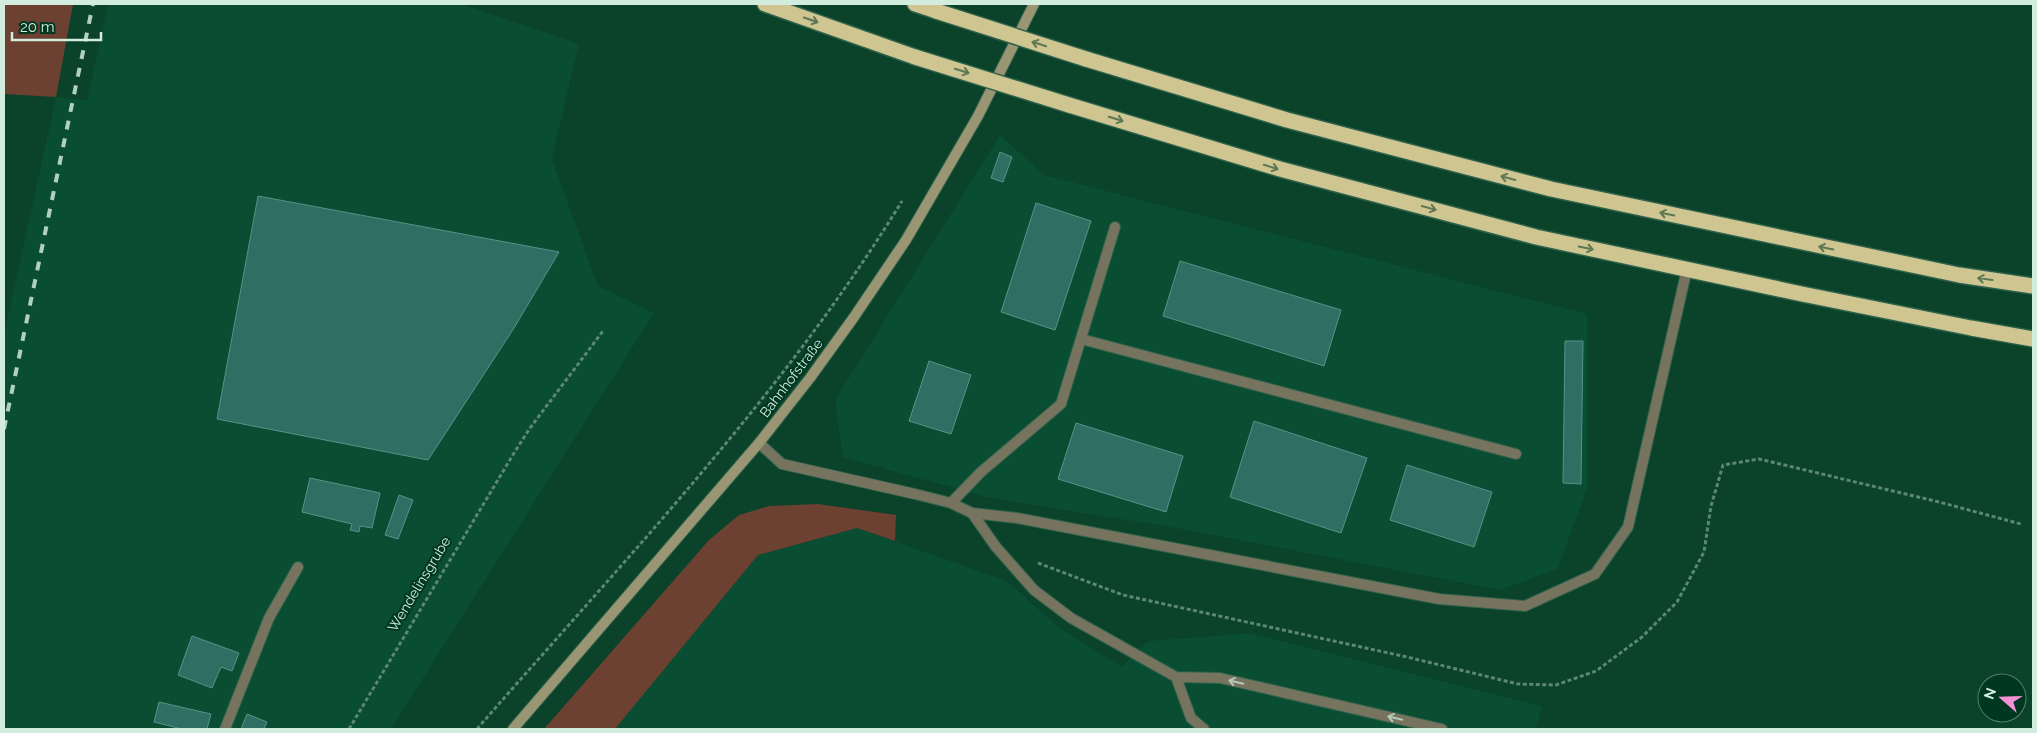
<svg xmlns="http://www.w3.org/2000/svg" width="2037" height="733" font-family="Raleway,sans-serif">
  <rect width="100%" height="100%" fill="#0a422a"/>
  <path fill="#094d32" d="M 108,4 L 462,4 L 579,44 L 552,159 L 598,286 L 654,313 L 391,729 L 4,729 L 4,334 L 56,97 L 87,100 Z
    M 1000,135 L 1044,175 L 1587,314 L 1587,488 L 1558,569 L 1500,590 L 1176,528 L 986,497 L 843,457 L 835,400 Z
    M 857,528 L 1007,581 L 1061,629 L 1122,667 L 1148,641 L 1250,633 L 1542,706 L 1536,729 L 615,729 L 758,555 Z"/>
  <path fill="#6c4131" d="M 4,4 L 73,4 L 56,97 L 4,94 Z
    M 818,504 L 896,515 L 895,541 L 857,528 L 758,555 L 615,729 L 544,729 L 709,540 L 739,515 L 769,506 Z"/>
  <path fill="#2d6f63" stroke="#559589" d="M 1000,152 L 1012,157 L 1003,182 L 991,178 Z
    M 258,196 L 559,252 L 514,328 L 428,460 L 217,419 Z
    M 1036,203 L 1091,221 L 1055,330 L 1001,312 Z
    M 1180,261 L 1341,310 L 1324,366 L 1163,316 Z
    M 1565,341 L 1583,341 L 1581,484 L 1563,483 Z
    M 929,361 L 971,375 L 951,434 L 909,421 Z
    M 1254,421 L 1367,458 L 1341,533 L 1230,497 Z
    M 1076,423 L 1183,456 L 1166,512 L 1058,479 Z
    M 1407,465 L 1492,492 L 1474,547 L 1390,520 Z
    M 310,478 L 380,493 L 372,528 L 360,526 L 359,532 L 350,530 L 352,524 L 302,512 Z
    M 399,495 L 413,500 L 398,539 L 385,535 Z
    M 192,636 L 239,653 L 232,671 L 221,667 L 212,688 L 178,675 Z
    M 159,702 L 211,714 L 207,729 L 182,729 L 154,722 Z
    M 247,714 L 267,722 L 264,729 L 241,729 Z"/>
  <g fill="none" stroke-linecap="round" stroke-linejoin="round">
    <g stroke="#2e614a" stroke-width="12">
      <path id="lane" d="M 1081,339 L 1516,454
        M 759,443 L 782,464 L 915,494 L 951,503 L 972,513 L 1017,518 L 1439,599 L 1525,606 L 1595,574 L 1628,527 L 1687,269
        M 951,503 L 981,472 L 1061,404 L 1115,227
        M 972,513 L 996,547 L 1034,590 L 1071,618 L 1176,677 L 1220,678 L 1442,729
        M 1176,677 L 1191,718 L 1204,729"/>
    </g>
    <g stroke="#2e614a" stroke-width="12">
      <path id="street" d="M 225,729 L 269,618 L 298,567"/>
    </g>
    <g stroke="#2e614a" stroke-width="12">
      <path id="secondary" d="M 513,729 L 759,443 L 810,378 L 854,317 L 906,240 L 978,116 L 1034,4"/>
    </g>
    <g stroke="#2e614a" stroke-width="18">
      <path id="highway" d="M 765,4 L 915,57
        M 915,4 L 936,11
        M 1086,59 L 1287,120 L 1551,189 L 1959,275 L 2033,286
        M 1069,105 L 1280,169 L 1536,237 L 1802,294 L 1971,328 L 2033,339"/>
    </g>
    <path stroke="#5c8773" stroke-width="3" stroke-dasharray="4 2.5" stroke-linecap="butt" d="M 1038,563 L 1123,595 L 1407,657 L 1518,684 L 1556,685 L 1596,671 L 1642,637 L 1677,602 L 1704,552 L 1711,506 L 1723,465 L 1759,459 L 1939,502 L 2021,524
      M 349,729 L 514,453 L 530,428 L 603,331
      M 477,729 C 625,559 784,394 902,201"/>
    <use href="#lane" stroke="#76735e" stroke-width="10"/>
    <use href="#street" stroke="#76735e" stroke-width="10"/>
    <use href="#secondary" stroke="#9a9573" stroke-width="10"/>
    <use href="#highway" stroke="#cec591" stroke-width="15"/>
    <path stroke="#b1d0bf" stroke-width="4" stroke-dasharray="9 9" stroke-linecap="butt" d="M 4,429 L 93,4"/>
    <g stroke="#2e614a" stroke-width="18" stroke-linecap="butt">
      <path id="highway-bridge" d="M 936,11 L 1086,59
        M 915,57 L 1069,105"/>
    </g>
    <use href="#highway-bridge" stroke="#cec591" stroke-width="15"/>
  </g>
  <defs><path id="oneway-shaft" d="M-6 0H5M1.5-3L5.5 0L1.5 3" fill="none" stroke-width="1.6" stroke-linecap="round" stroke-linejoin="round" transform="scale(1.25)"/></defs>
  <g stroke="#5d7753">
    <use href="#oneway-shaft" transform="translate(811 20) rotate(19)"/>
    <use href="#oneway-shaft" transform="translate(1039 44) rotate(-162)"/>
    <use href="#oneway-shaft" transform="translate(962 71) rotate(17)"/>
    <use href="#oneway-shaft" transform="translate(1116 119) rotate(17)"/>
    <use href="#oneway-shaft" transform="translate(1271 167) rotate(17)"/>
    <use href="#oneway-shaft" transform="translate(1508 178) rotate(-165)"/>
    <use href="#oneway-shaft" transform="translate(1429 208) rotate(15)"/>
    <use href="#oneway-shaft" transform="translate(1667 214) rotate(-168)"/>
    <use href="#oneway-shaft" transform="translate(1586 248) rotate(12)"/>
    <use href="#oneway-shaft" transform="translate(1826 248) rotate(-168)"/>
    <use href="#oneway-shaft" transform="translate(1985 279) rotate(-172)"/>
  </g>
  <g stroke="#b6c8b7">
    <use href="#oneway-shaft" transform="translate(1236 682) rotate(-167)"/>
    <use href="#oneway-shaft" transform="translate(1395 718) rotate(-167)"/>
  </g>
  <g text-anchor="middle" stroke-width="4" stroke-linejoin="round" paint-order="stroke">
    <g font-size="14" fill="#d2ecdd" stroke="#003720">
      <text transform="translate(791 378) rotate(-53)" y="5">Bahnhofstraße</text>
      <text transform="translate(419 584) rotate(-59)" y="5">Wendelinsgrube</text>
    </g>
  </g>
  <rect width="2037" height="733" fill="none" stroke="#d2ecdd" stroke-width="10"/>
  <g transform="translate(2002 698) rotate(290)"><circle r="24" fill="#003720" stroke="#547f6c"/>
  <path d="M0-4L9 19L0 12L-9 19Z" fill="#f491d4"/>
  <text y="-8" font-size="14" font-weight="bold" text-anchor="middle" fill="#d2ecdd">N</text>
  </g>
  <path d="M12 32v8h89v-8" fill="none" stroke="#d2ecdd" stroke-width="2.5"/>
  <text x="20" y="32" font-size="15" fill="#d2ecdd" stroke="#003720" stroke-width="4" paint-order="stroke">20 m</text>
</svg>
